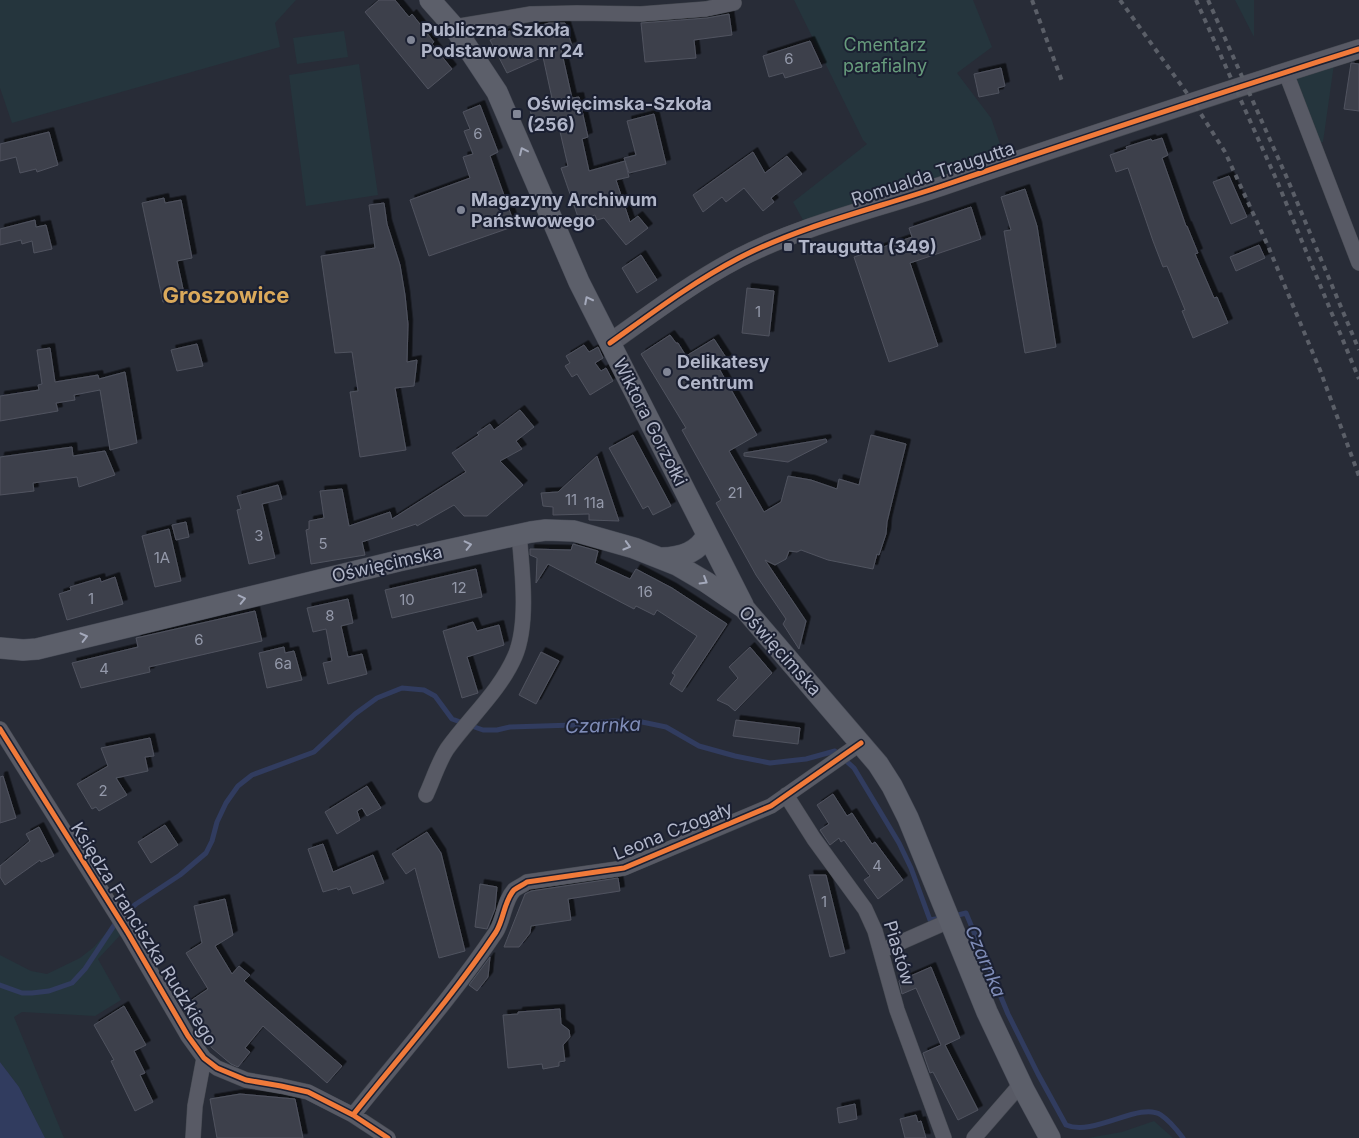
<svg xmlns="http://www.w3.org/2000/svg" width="1359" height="1138" font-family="Inter,sans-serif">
  <defs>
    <filter id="shadow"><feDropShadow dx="4.5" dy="-4.5" stdDeviation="0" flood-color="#0009"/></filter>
  </defs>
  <rect width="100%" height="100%" fill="#282c37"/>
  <path fill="#25353d" d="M 0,0 L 296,0 L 275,23 L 280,47 L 12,123 L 0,88 Z
    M 794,0 L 973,0 L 992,47 L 957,73 L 991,118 L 1007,164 L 808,229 L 793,202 L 867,144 L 863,140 Z
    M 1235,0 L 1254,0 L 1254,37 Z
    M 344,31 L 348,57 L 297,64 L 293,38 Z
    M 1335,57 L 1323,142 L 1313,144 L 1286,73 Z
    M 359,64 L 378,195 L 306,206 L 289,75 Z
    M 119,918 L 126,929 L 98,959 L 121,1000 L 95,1016 L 22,1012 L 14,1017 L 64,1138 L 45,1138 L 19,1087 L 0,1062 L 0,955 L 31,971 L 47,974 L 80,958 L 94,947 Z
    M 1154,1121 L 1173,1138 L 1088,1138 L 1122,1132 Z"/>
  <path fill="#313c5f" d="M 0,1062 L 19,1087 L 45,1138 L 0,1138 Z"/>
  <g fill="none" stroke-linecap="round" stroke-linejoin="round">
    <path stroke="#313c5f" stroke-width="5" d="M 954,916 L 966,913 L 1008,1014 L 1038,1074 L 1066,1125 C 1094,1137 1140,1101 1161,1115 C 1170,1121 1177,1130 1183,1138
      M 0,985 L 22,993 L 32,993 L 49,991 L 72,983 L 85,969 L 119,918 L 136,904 L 180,875 L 206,853 L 212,841 L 217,822 L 226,803 L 238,786 L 252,775 L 314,752 L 355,714 L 377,698 L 402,688 L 424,690 L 435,696 L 452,719 L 483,730 L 497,730 L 510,727 L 574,725 L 613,721 L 642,722 L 666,727 L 699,746 L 735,756 L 770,763 L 806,759 L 835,751 L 854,768 L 899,843 L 911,868 L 930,920 L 941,918"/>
  </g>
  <path fill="#3e414c" stroke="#50535f" filter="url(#shadow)" d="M 379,0 L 395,0 L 409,17 L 412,14 L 434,42 L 432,44 L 452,69 L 428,89 L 365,12 Z
    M 729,14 L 732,35 L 694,40 L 696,58 L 645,62 L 641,23 L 707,18 Z
    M 549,23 L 565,23 L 572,46 L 561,49 L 572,98 L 579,97 L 588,137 L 582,139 L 589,171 L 625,161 L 629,177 L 616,180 L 630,222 L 638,216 L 648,228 L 626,245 L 604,218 L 597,220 L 595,215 L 579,220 L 561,168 L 568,166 L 558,123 L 535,129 L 530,110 L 553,103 L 543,57 L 507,73 L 490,40 L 510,31 L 512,34 Z
    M 810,41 L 822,67 L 785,78 L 783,73 L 769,77 L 763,56 Z
    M 1351,63 L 1359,64 L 1359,111 L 1344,109 Z
    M 1001,68 L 1005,86 L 998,88 L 999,93 L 979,97 L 974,74 Z
    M 480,105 L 498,152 L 490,156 L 515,226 L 429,256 L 410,200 L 470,178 L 463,157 L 473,154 L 464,131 L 470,129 L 463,112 Z
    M 654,114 L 666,164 L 629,173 L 624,158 L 636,155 L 627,121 Z
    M 49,132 L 58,165 L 37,172 L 36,169 L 20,173 L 16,157 L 0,161 L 0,144 Z
    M 1162,138 L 1168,155 L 1162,158 L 1186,226 L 1187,226 L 1198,253 L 1195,254 L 1214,298 L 1217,297 L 1228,323 L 1193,338 L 1182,311 L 1185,310 L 1167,266 L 1163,267 L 1153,241 L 1128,168 L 1116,172 L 1110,155 L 1127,149 L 1126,147 L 1151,139 L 1152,141 Z
    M 753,152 L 765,173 L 787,156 L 802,174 L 771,198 L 774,202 L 763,211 L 744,188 L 726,202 L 722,197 L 703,212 L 693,195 Z
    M 1229,176 L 1247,217 L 1231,224 L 1213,182 Z
    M 1025,189 L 1037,226 L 1056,347 L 1025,353 L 1004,231 L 1011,230 L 1001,197 Z
    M 164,198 L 165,203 L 181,200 L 192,258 L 177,261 L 185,298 L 163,302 L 142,203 Z
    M 384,203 L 387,224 L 400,265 L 405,295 L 408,324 L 407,362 L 417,360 L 416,369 L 414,386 L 395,388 L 406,450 L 360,457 L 350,392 L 358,391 L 352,352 L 335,353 L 321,256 L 375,248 L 369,205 Z
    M 971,207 L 981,239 L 910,263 L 938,346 L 889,362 L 854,257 L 912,237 L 909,228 Z
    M 35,220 L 36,227 L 46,225 L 52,249 L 34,253 L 32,241 L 22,244 L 21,240 L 0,245 L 0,229 Z
    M 1259,245 L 1265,258 L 1236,271 L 1230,257 Z
    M 641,255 L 657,280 L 637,293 L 622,268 Z
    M 747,288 L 774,291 L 769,336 L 742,333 Z
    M 670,335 L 676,343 L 678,343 L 686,356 L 714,339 L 727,359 L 717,365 L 757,435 L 729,451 L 764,512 L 781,502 L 788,476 L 811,480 L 837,489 L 839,479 L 859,485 L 871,435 L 906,444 L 887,522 L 886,534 L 879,555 L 877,554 L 873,569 L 828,560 L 801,550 L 797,552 L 789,551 L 786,559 L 775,565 L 765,560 L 806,621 L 799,649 L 783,624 L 786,619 L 756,575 L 716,503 L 721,500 L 682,430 L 686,428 L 641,354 Z
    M 197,344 L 203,366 L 177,371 L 171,350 Z
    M 584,345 L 589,352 L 598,347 L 603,358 L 595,363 L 601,371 L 606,368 L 613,381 L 590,395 L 577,374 L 572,377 L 565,366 L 570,363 L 566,356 Z
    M 50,348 L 55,382 L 98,375 L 99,379 L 125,372 L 137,443 L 110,450 L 100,390 L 74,395 L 75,400 L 56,403 L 58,411 L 0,421 L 0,396 L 39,390 L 38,385 L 42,384 L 37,350 Z
    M 520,410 L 534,427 L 516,441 L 522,449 L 500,461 L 523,485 L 487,516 L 464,516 L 454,505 L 417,526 L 416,524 L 362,542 L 365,555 L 311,564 L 306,530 L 309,529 L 309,521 L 324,518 L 320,491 L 342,489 L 349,526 L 390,512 L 392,519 L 466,472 L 452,453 L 479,435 L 477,433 L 490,424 L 494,430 Z
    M 633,435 L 671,506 L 653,515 L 648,506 L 643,509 L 609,448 Z
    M 826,439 L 827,442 L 788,462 L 744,456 L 744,453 Z
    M 72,447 L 73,456 L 105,451 L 115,475 L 79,487 L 77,477 L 33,483 L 34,491 L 0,495 L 0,457 Z
    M 597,456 L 619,521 L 589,520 L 589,514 L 553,515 L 553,507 L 543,506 L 541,493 L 558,492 Z
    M 278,485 L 282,499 L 262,504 L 275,558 L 249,564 L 237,510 L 241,509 L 237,496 Z
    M 186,522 L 189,537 L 176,540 L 172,525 Z
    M 169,529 L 181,581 L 155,587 L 142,536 Z
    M 573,544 L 598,551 L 595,563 L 630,579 L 636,569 L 672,588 L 727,624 L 682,692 L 670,684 L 675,675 L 672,673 L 697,636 L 657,610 L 654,615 L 636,606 L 634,609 L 548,564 L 536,583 L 537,558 L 530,555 L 530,549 L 571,550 Z
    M 476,569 L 482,597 L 392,618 L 385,590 Z
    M 115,577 L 123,604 L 67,620 L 59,594 L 71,590 L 70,587 L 100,578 L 101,582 Z
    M 348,599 L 353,623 L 341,626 L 348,657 L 362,654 L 367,674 L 328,684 L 323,663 L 332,661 L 326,629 L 313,632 L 307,608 Z
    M 255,611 L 262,641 L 149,667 L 150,672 L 81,688 L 72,663 L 138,647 L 136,638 Z
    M 473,622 L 477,631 L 499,625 L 504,645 L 467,657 L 478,693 L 462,698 L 443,631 Z
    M 284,647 L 285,653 L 294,651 L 302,680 L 267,688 L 259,653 Z
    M 750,647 L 772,673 L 735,711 L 728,705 L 717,700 L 738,678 L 729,667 Z
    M 541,652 L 559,661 L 536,704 L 519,695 Z
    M 736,720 L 800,728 L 798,744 L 733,736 Z
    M 150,738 L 154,756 L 145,757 L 148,771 L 116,778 L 127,795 L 99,811 L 96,807 L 92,809 L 77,784 L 108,766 L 101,748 Z
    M 3,776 L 16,818 L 0,823 L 0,777 Z
    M 367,786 L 381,808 L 367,816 L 362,808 L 357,811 L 360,820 L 337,834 L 325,812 Z
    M 833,794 L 847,816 L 852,813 L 872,844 L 875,842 L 903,880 L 878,899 L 864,880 L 870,876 L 844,840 L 841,842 L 839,838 L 830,845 L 820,830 L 829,824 L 817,805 Z
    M 165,825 L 178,845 L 151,863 L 138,842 Z
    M 39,827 L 54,856 L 41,862 L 40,860 L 5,885 L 0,877 L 0,866 L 30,841 L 26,834 Z
    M 427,832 L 441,853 L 465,951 L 439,958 L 415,868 L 406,874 L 392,854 Z
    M 323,844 L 333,872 L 373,855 L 384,883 L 353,894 L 350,886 L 338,890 L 337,888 L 323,892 L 308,849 Z
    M 809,875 L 826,875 L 845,953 L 830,957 Z
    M 618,878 L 620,891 L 568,899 L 571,920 L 531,926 L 530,933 L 519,947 L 504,947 L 525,894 L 531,891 Z
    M 480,884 L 497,887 L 495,909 L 487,929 L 475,927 Z
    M 225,899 L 233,935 L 215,946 L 232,974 L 239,966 L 250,975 L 244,981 L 342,1066 L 327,1083 L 263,1026 L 245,1048 L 250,1052 L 238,1067 L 231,1064 L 212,1048 L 187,1014 L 189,1013 L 183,1006 L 208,989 L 186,953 L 202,943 L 194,906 Z
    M 490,957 L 488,977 L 477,991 L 469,985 Z
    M 931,967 L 960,1038 L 945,1045 L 978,1110 L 958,1120 L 933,1072 L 930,1073 L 923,1053 L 941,1045 L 916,988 L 902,994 L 899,981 Z
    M 124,1006 L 146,1045 L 134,1051 L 145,1073 L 140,1075 L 153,1102 L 135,1111 L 111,1061 L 114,1060 L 94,1025 Z
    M 560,1009 L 561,1024 L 569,1030 L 570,1037 L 563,1045 L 565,1061 L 559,1062 L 559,1066 L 543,1069 L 542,1064 L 508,1068 L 503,1015 L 518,1014 L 518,1012 Z
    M 240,1094 L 295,1099 L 303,1138 L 217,1138 L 210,1099 Z
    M 855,1104 L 857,1119 L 839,1123 L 837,1108 Z
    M 916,1115 L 918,1122 L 921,1121 L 926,1138 L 905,1138 L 900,1119 Z"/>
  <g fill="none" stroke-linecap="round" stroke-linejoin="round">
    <g stroke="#454951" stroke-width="16">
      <path id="minor" d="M 454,27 L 531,14 L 577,13 L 641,14 L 706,9 L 734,3
        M 1286,73 L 1359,263
        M 0,729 L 128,933 L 188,1036 L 204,1058 L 217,1068 L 246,1080 L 281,1086 L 308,1092 L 353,1115 L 388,1138
        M 426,795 C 433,780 438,763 447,749 C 469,718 500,691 515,656 C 529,623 522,569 519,534
        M 786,795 L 814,839 L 865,909 L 875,931 L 897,1010 L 944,1138
        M 881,951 L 949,921
        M 353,1115 C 401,1055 453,996 496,932 C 504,919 504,901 514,890 C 518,887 523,885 527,882 L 624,868 L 771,806 L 861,743
        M 193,1138 L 195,1106 L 204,1058
        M 974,1138 L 1021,1084"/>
    </g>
    <g stroke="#454951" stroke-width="20">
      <path id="tertiary" d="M 610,343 C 652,313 693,282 739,258 C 803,225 874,209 942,186 C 1080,139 1219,93 1359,49"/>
    </g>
    <g stroke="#454954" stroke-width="22">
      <path id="secondary" d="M 430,0 L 454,27 L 497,92 L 579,282 L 743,605
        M 661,558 C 680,558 698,553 707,535
        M 0,648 L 23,650 L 37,649 L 398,561 L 531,532 L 546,530 L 574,531 L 634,548 L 677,565 L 706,582 L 744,608 L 878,764 L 892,786 L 908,818 L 987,1012 L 1024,1090 L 1050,1138"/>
    </g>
    <use href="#minor" stroke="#585a65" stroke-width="15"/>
    <use href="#tertiary" stroke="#585a65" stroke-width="19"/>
    <use href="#secondary" stroke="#5c5f6a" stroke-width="21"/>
    <path stroke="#5b5f68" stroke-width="4" stroke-dasharray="5 5" stroke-linecap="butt" d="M 1032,0 L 1063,84
      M 1120,0 L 1194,103 L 1225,152 L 1268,246 L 1320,370 L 1359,476
      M 1196,0 L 1277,181 L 1359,379
      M 1208,0 L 1287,178 L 1359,350"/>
    <g stroke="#1b2032" stroke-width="8">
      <path id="cycleway" d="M 610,343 C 652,313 693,282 739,258 C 803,225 874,209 942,186 C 1080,139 1219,93 1359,49
        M 0,729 L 128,933 L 188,1036 L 204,1058 L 217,1068 L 246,1080 L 281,1086 L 308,1092 L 353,1115 L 388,1138
        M 353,1115 C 401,1055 453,996 496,932 C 504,919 504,901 514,890 C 518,887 523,885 527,882 L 624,868 L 771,806 L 861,743"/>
    </g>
    <use href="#cycleway" stroke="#f17a3a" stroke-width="5"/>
  </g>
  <defs><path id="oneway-chevron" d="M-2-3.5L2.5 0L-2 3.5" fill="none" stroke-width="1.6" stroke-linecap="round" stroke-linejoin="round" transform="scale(1.25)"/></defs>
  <g stroke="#a4a9bb">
    <use href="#oneway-chevron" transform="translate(523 151) rotate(-115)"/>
    <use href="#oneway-chevron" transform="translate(588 300) rotate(-117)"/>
    <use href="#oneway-chevron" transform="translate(468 545) rotate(-13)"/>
    <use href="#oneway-chevron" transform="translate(627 546) rotate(16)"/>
    <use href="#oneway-chevron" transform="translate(704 581) rotate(31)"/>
    <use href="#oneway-chevron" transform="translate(242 599) rotate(-13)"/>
    <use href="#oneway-chevron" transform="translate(84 637) rotate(-14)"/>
  </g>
  <g fill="#818696" stroke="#1b2032" stroke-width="2">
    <circle cx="411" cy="40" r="5"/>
    <rect x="512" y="109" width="10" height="10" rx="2.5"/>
    <circle cx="461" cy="210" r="5"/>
    <rect x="783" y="242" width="10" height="10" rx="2.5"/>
    <circle cx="667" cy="372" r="5"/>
  </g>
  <g text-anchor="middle" stroke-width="4" stroke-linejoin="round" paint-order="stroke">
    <g font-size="15" fill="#9499aa">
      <text x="789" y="64">6</text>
      <text x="478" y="139">6</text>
      <text x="758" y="317">1</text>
      <text x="735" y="498">21</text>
      <text x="571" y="505">11</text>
      <text x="594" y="508">11a</text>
      <text x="259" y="541">3</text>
      <text x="323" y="549">5</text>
      <text x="162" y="563">1A</text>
      <text x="459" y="593">12</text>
      <text x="645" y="597">16</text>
      <text x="91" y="604">1</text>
      <text x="407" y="605">10</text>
      <text x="330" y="621">8</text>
      <text x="199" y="645">6</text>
      <text x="283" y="669">6a</text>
      <text x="104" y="674">4</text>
      <text x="103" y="796">2</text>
      <text x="877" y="871">4</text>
      <text x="824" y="907">1</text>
    </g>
    <g font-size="18" font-weight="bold" fill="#b1b6c9" stroke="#1b2032" text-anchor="start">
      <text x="421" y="36">Publiczna Szkoła<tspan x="421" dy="21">Podstawowa nr 24</tspan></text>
      <text x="527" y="110">Oświęcimska-Szkoła<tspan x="527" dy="21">(256)</tspan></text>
      <text x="471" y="206">Magazyny Archiwum<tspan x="471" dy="21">Państwowego</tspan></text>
      <text x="798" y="253">Traugutta (349)</text>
      <text x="677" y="368">Delikatesy<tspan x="677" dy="21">Centrum</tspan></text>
    </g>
    <g font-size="18" fill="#679b7c" stroke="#1b2032">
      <text x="885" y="51">Cmentarz<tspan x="885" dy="21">parafialny</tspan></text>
    </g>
    <g font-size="18" fill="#b1b6c9" stroke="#1b2032">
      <text transform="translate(933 174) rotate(-18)" y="6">Romualda Traugutta</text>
      <text transform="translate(650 422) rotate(63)" y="6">Wiktora Gorzołki</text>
      <text transform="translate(387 564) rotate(-13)" y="6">Oświęcimska</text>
      <text transform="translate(780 651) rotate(48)" y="6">Oświęcimska</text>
      <text transform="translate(673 831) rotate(-22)" y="6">Leona Czogały</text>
      <text transform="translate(144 934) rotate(58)" y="6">Księdza Franciszka Rudzkiego</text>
      <text transform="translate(899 953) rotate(73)" y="6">Piastów</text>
    </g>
    <g font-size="19" font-style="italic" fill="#7f8cb7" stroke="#1b2032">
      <text transform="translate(603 725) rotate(-2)" y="7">Czarnka</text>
      <text transform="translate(986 961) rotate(67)" y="7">Czarnka</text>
    </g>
    <g font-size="22" font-weight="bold" fill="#daa95b" stroke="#1b2032">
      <text x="226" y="303">Groszowice</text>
    </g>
  </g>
</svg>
